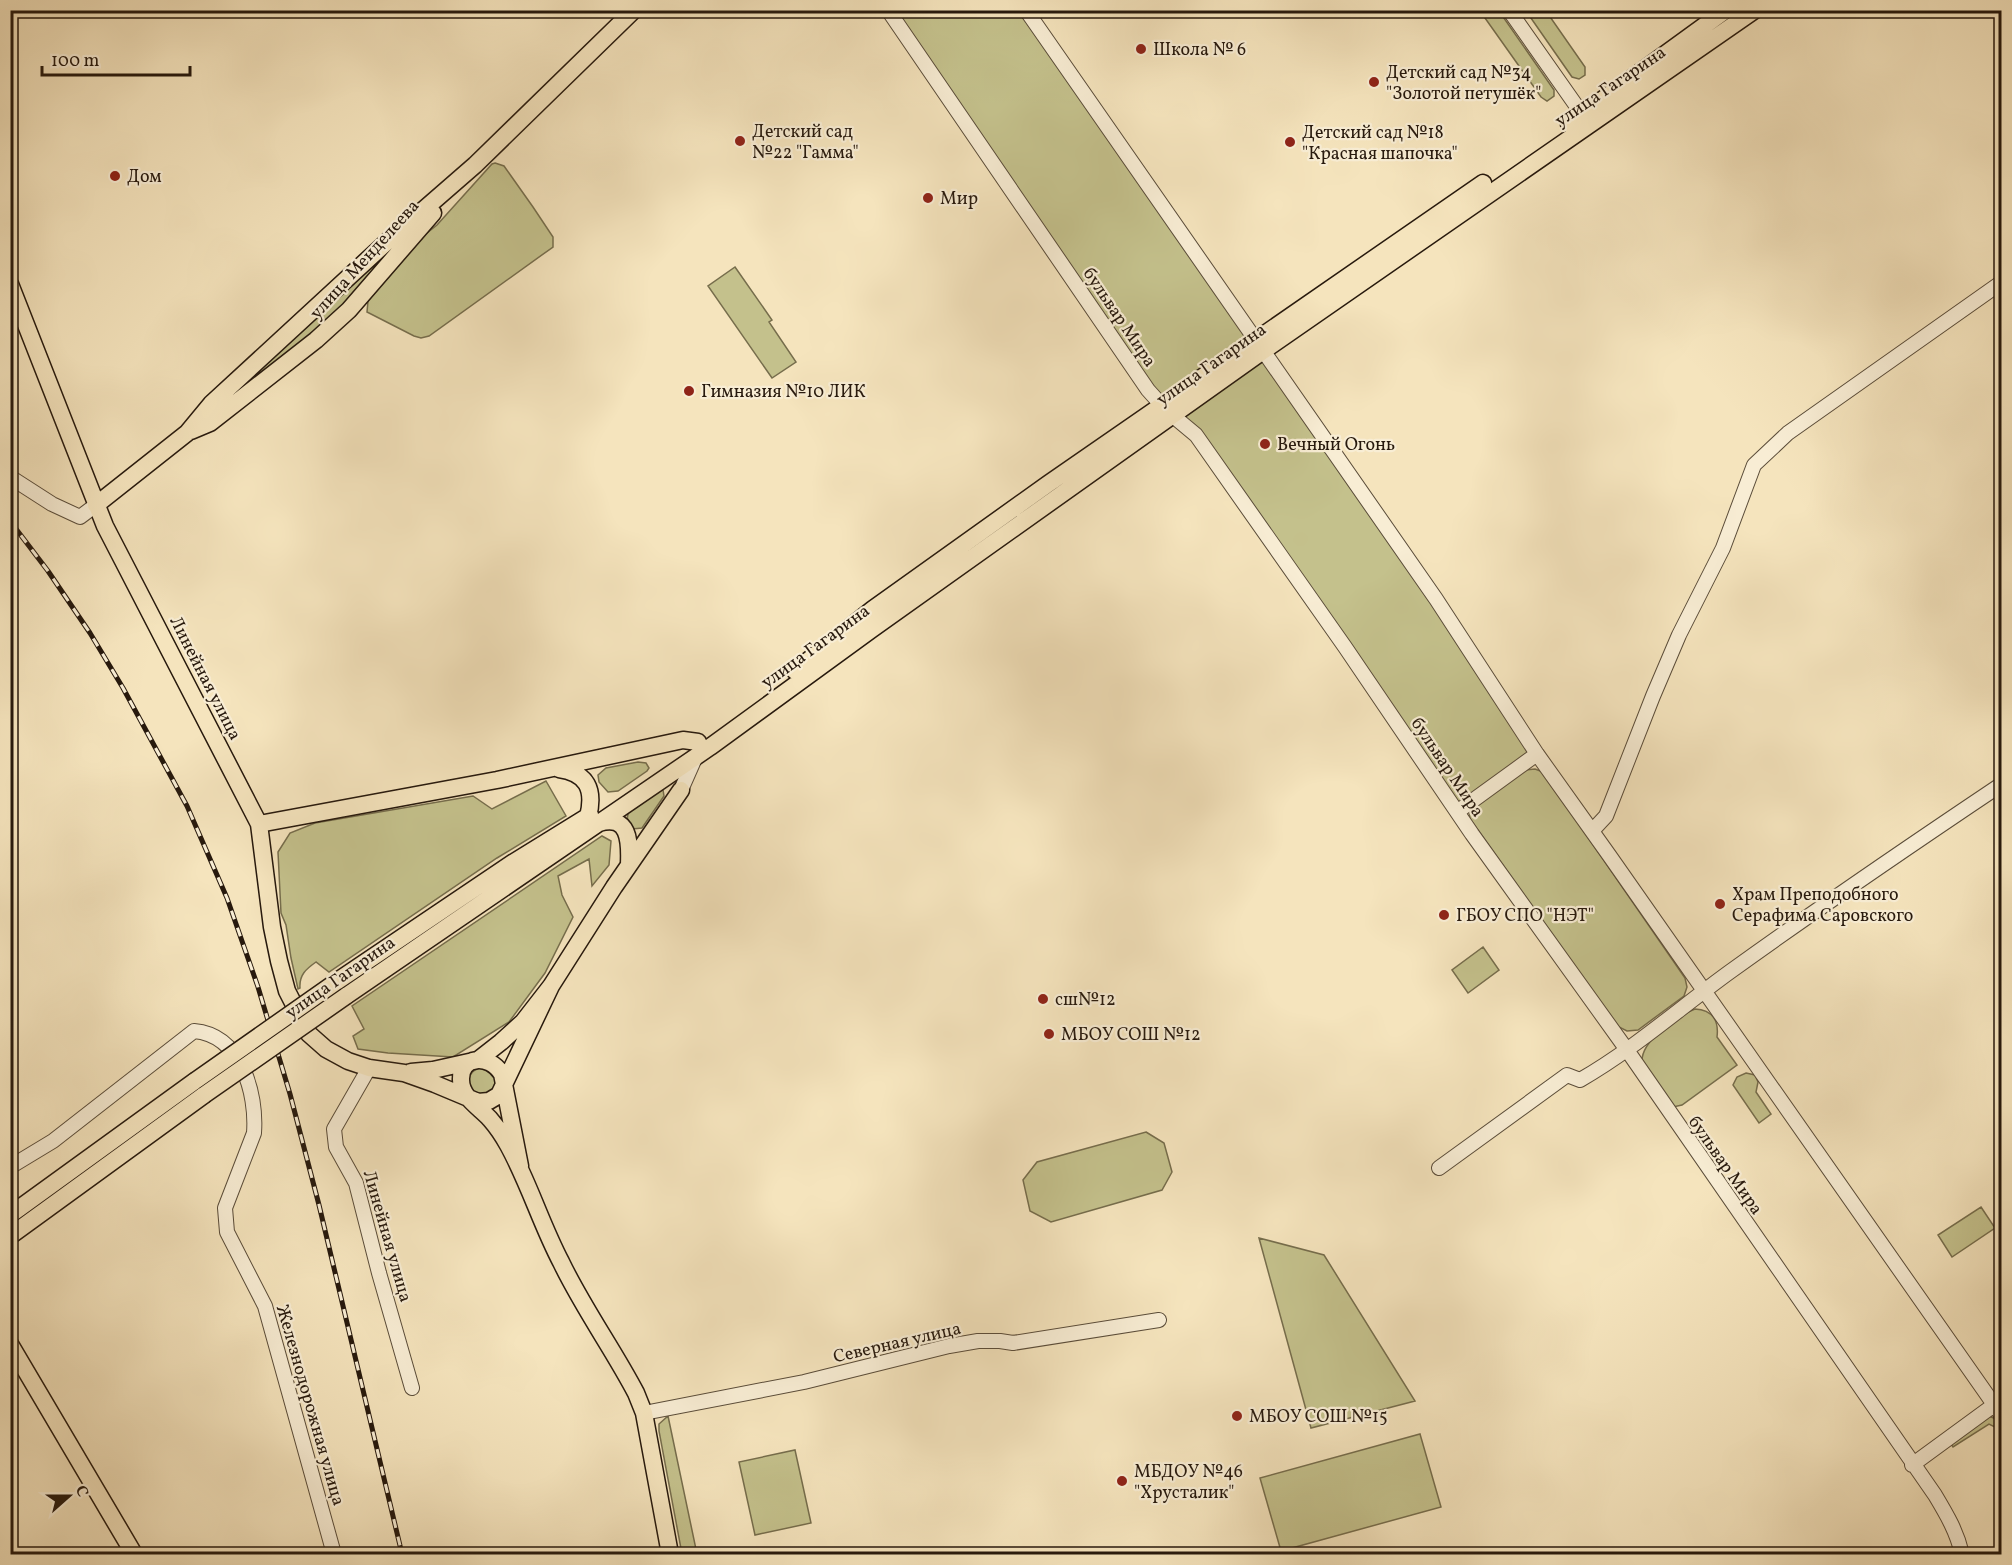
<svg xmlns="http://www.w3.org/2000/svg" width="2012" height="1565" font-family="Vollkorn,serif">
  <rect width="100%" height="100%" fill="#f5e4bd"/>
  <filter id="stains"><feTurbulence type="fractalNoise" baseFrequency=".00333" numOctaves="4"/><feColorMatrix values="0 0 0 0 .2 0 0 0 0 .09 0 0 0 0 .02 0 0 0 .5 -.17"/></filter>
  <radialGradient id="worn" r=".72"><stop offset=".6" stop-color="#630" stop-opacity="0"/><stop offset="1" stop-color="#630" stop-opacity=".3"/></radialGradient>
  <path fill="#c4c18c" stroke="#766d4c" stroke-width="1.5" d="M 888,11 L 1026,11 L 1537,754 L 1457,812 L 1196,435 L 1166,410 Z
    M 1480,11 L 1499,11 L 1554,90 L 1554,96 L 1547,101 L 1541,97 Z
    M 1526,11 L 1546,11 L 1585,67 L 1585,75 L 1579,79 L 1572,77 Z
    M 495,163 L 504,166 L 533,207 L 553,237 L 553,247 L 429,336 L 421,338 L 414,336 L 367,312 L 368,301 L 412,245 L 437,225 L 492,164 Z
    M 392,246 L 394,248 L 350,302 L 272,369 L 215,407 Z
    M 735,267 L 772,320 L 769,322 L 796,362 L 772,378 L 708,286 Z
    M 638,762 L 646,763 L 649,768 L 647,771 L 618,791 L 608,792 L 599,782 L 598,775 L 606,768 Z
    M 1535,769 L 1543,772 L 1685,978 L 1687,987 L 1684,996 L 1638,1030 L 1627,1031 L 1617,1026 L 1470,819 L 1469,812 L 1473,806 L 1525,770 Z
    M 546,781 L 566,816 L 497,858 L 329,972 L 316,962 C 306,969 299,975 300,988 L 298,989 L 291,958 L 286,925 L 281,913 L 278,852 L 290,833 L 315,823 L 473,796 L 492,809 Z
    M 660,789 L 663,790 L 664,796 L 642,828 L 632,829 C 616,808 645,799 660,789 Z
    M 602,836 L 611,841 L 609,865 L 592,886 L 589,859 L 558,876 L 562,895 L 573,917 L 545,973 L 509,1022 L 453,1057 L 388,1053 L 358,1049 L 353,1036 L 364,1029 L 352,1006 Z
    M 1483,947 L 1499,970 L 1468,993 L 1452,970 Z
    M 1695,1009 C 1713,1010 1719,1021 1717,1037 L 1737,1065 L 1682,1105 L 1673,1107 L 1642,1063 C 1640,1041 1677,1016 1695,1009 Z
    M469 1081a13 13 0 1 1 26 0a13 13 0 1 1-26 0Z
    M 1746,1073 L 1755,1075 L 1758,1082 L 1756,1092 L 1771,1114 L 1759,1123 L 1733,1085 L 1737,1077 Z
    M 1146,1132 L 1164,1143 L 1172,1172 L 1162,1190 L 1051,1222 L 1030,1211 L 1023,1180 L 1037,1162 Z
    M 1981,1207 L 1995,1228 L 1952,1257 L 1938,1235 Z
    M 1259,1238 L 1324,1255 L 1415,1401 L 1311,1428 Z
    M 668,1416 L 697,1554 L 682,1554 L 659,1431 L 659,1424 Z
    M 1989,1416 C 2000,1420 2001,1425 2001,1436 L 1995,1427 L 1989,1424 L 1953,1447 L 1951,1444 Z
    M 1420,1434 L 1441,1507 L 1281,1551 L 1260,1478 Z
    M 795,1450 L 811,1523 L 755,1535 L 739,1462 Z"/>
  <g fill="none" stroke-linecap="round" stroke-linejoin="round">
    <g stroke="#5a4c39" stroke-width="16">
      <path id="minor" d="M 888,10 L 1148,390 L 1166,410 L 1196,435 L 1345,647 L 1472,834 L 1627,1050 L 1935,1495 C 1947,1515 1957,1532 1962,1554
        M 1026,10 L 1436,599 L 1537,754 L 1609,855 L 2002,1416
        M 1509,10 L 1587,121
        M 10,477 L 52,504 L 80,517 L 96,505
        M 681,790 L 696,756
        M 1457,812 L 1537,754
        M 1592,831 L 1606,816 L 1653,696 L 1679,635 L 1723,548 L 1754,465 L 1788,433 L 2002,282
        M 369,1068 L 334,1129 L 336,1147 L 356,1183 L 379,1273 L 412,1388
        M 10,1167 L 53,1141 L 194,1031 C 241,1035 257,1093 254,1133 L 225,1208 L 227,1232 L 265,1306 L 334,1554
        M 1439,1168 L 1567,1075 L 1580,1080 C 1634,1049 1681,1007 1731,971 C 1820,907 1911,845 2002,784
        M 644,1413 L 804,1382 L 949,1346 L 978,1341 L 1000,1341 L 1013,1343 L 1159,1320
        M 1912,1465 L 1994,1405"/>
    </g>
    <g stroke="#27190d" stroke-width="19">
      <path id="major" d="M 1569,124 L 1726,10
        M 10,284 L 105,526 L 259,824 L 272,927 L 279,961 L 287,991 L 309,1034 L 326,1049 L 348,1061 L 369,1068 L 404,1073 L 435,1084 L 478,1102 L 489,1101 L 499,1095 L 551,986
        M 191,431 L 210,423 L 316,340 L 349,310 L 433,213
        M 96,505 L 187,433 L 211,404 L 390,239 L 475,165 L 634,10
        M 795,671 L 873,609 L 1048,484 L 1483,183
        M 559,769 C 587,773 595,789 588,817
        M 599,823 C 629,814 630,841 629,864
        M 259,824 L 497,780 L 683,740 L 698,742
        M 336,982 L 514,862 L 590,815
        M 346,996 L 710,747 L 872,629 L 1263,351 L 1755,10
        M 411,1072 L 433,1070 L 478,1060 L 501,1042 L 523,1022 L 551,986 L 614,887 L 681,790
        M 520,1166 L 502,1074 C 489,1053 460,1056 461,1080 C 461,1097 479,1107 490,1119 C 497,1127 503,1136 508,1145 C 529,1183 541,1224 561,1262 C 583,1308 613,1349 636,1393 L 644,1413 L 670,1554
        M 10,1215 L 195,1081
        M 10,1236 L 204,1095
        M 10,1344 L 134,1554"/>
    </g>
    <use href="#minor" stroke="#f8edd4" stroke-width="14"/>
    <use href="#major" stroke="#f5e4bd" stroke-width="16"/>
    <g stroke="#27190d" stroke-width="5">
      <path id="rail" d="M 10,521 L 48,571 L 90,633 L 123,688 L 187,806 L 227,898 L 258,987 L 290,1094 L 319,1205 L 402,1554"/>
    </g>
    <use href="#rail" stroke="#f8edd4" stroke-width="3" stroke-dasharray="9" stroke-linecap="butt"/>
    <g stroke="#27190d" stroke-width="19" stroke-linecap="butt">
      <path id="major-bridge" d="M 195,1081 L 336,982
        M 204,1095 L 346,996"/>
    </g>
    <use href="#major-bridge" stroke="#f5e4bd" stroke-width="16"/>
  </g>
  <g fill="#8f2418" stroke="#f8edd4" stroke-width="2">
    <circle cx="1141" cy="49" r="6"/>
    <circle cx="1374" cy="82" r="6"/>
    <circle cx="740" cy="141" r="6"/>
    <circle cx="1290" cy="142" r="6"/>
    <circle cx="115" cy="176" r="6"/>
    <circle cx="928" cy="198" r="6"/>
    <circle cx="689" cy="391" r="6"/>
    <circle cx="1265" cy="444" r="6"/>
    <circle cx="1720" cy="904" r="6"/>
    <circle cx="1444" cy="915" r="6"/>
    <circle cx="1043" cy="999" r="6"/>
    <circle cx="1049" cy="1034" r="6"/>
    <circle cx="1237" cy="1416" r="6"/>
    <circle cx="1122" cy="1481" r="6"/>
  </g>
  <g text-anchor="middle" stroke-width="4.5" stroke-linejoin="round" paint-order="stroke">
    <g font-size="18" fill="#27190d" stroke="#f8edd4" text-anchor="start">
      <text x="1153" y="55">Школа № 6</text>
      <text x="1386" y="78">Детский сад №34<tspan x="1386" dy="21">"Золотой петушёк"</tspan></text>
      <text x="752" y="137">Детский сад<tspan x="752" dy="21">№22 "Гамма"</tspan></text>
      <text x="1302" y="138">Детский сад №18<tspan x="1302" dy="21">"Красная шапочка"</tspan></text>
      <text x="127" y="182">Дом</text>
      <text x="940" y="204">Мир</text>
      <text x="701" y="397">Гимназия №10 ЛИК</text>
      <text x="1277" y="450">Вечный Огонь</text>
      <text x="1732" y="900">Храм Преподобного<tspan x="1732" dy="21">Серафима Саровского</tspan></text>
      <text x="1456" y="921">ГБОУ СПО "НЭТ"</text>
      <text x="1055" y="1005">сш№12</text>
      <text x="1061" y="1040">МБОУ СОШ №12</text>
      <text x="1249" y="1422">МБОУ СОШ №15</text>
      <text x="1134" y="1477">МБДОУ №46<tspan x="1134" dy="21">"Хрусталик"</tspan></text>
    </g>
    <g font-size="18" fill="#27190d" stroke="#f8edd4">
      <text transform="translate(1610 86) rotate(-34)" y="6">улица Гагарина</text>
      <text transform="translate(364 259) rotate(-48)" y="6">улица Менделеева</text>
      <text transform="translate(1120 317) rotate(56)" y="6">бульвар Мира</text>
      <text transform="translate(1211 364) rotate(-35)" y="6">улица Гагарина</text>
      <text transform="translate(815 646) rotate(-36)" y="6">улица Гагарина</text>
      <text transform="translate(206 678) rotate(63)" y="6">Линейная улица</text>
      <text transform="translate(1448 767) rotate(56)" y="6">бульвар Мира</text>
      <text transform="translate(340 977) rotate(-35)" y="6">улица Гагарина</text>
      <text transform="translate(1726 1165) rotate(55)" y="6">бульвар Мира</text>
      <text transform="translate(388 1236) rotate(74)" y="6">Линейная улица</text>
      <text transform="translate(897 1342) rotate(-13)" y="6">Северная улица</text>
      <text transform="translate(311 1405) rotate(74)" y="6">Железнодорожная улица</text>
    </g>
  </g>
  <rect width="2012" height="1565" fill="none" stroke="#f5e4bd" stroke-width="36"/>
  <rect x="12" y="12" width="1988" height="1541" fill="none" stroke="#27190d" stroke-width="3"/>
  <rect x="18" y="18" width="1976" height="1529" fill="none" stroke="#27190d" stroke-width="1.5"/>
  <g transform="translate(69 1496) rotate(69)" stroke="#f8edd4" stroke-width="4.5" paint-order="stroke">
  <path d="M0-4.5L10 22L0 15L-10 22Z" fill="#27190d"/>
  <text y="-9" font-size="16" font-weight="bold" text-anchor="middle" fill="#27190d">С</text>
  </g>
  <path d="M42 66v9h148v-9" fill="none" stroke="#27190d" stroke-width="3"/>
  <text x="51" y="66" font-size="18" fill="#27190d" stroke="#f8edd4" stroke-width="4.5" paint-order="stroke">100 m</text>
  <rect width="100%" height="100%" filter="url(#stains)"/>
  <rect width="100%" height="100%" fill="url(#worn)"/>
</svg>
